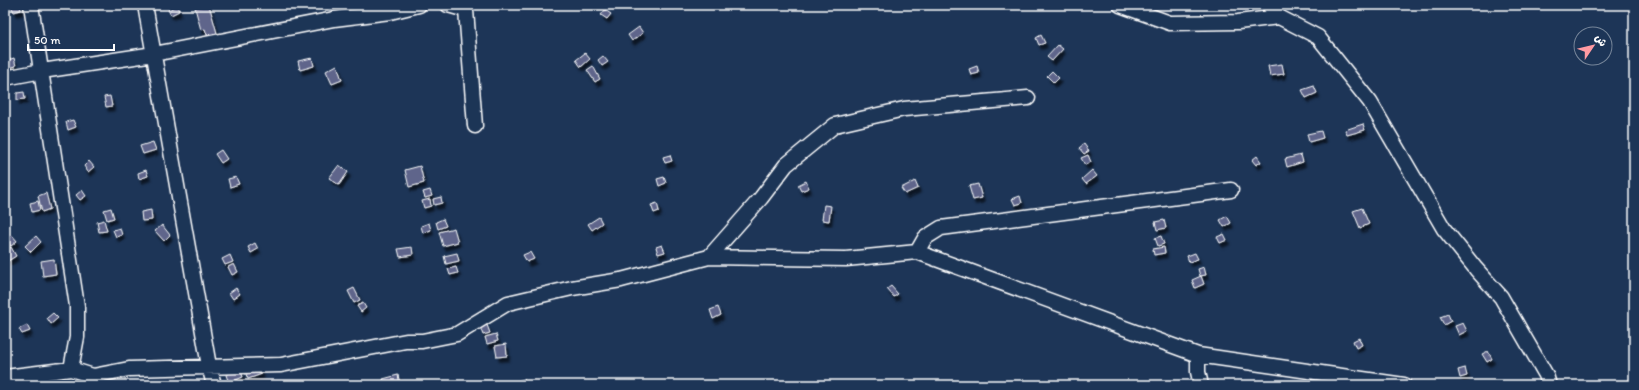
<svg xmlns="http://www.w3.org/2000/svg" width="1639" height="390" font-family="Itim,'Playpen Sans Arabic',sans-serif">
  <defs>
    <filter id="shadow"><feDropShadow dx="2.5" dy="4.5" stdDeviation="1" flood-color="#0009"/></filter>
  </defs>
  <rect width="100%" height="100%" fill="#1d3557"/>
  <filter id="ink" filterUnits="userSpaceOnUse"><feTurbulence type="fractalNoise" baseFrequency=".025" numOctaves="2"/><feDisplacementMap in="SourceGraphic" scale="8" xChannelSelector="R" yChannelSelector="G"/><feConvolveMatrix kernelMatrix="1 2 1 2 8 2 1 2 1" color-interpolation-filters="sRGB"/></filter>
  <g filter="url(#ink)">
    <path fill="#5f658b" stroke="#fff" filter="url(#shadow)" d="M 20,5 L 21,10 L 14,12 L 11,6 Z
      M 209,5 L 217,33 L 207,35 L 205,29 L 201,30 L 195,8 Z
      M 177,6 L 179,11 L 171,15 L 168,10 Z
      M 605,10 L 611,14 L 607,19 L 601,15 Z
      M 639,27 L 643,33 L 632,41 L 628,35 Z
      M 1041,35 L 1045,43 L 1039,45 L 1036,38 Z
      M 1058,45 L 1063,49 L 1052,61 L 1047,57 Z
      M 585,53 L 590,59 L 581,67 L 576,60 Z
      M 603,56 L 608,62 L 602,66 L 598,60 Z
      M 14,58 L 16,66 L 5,69 L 5,61 Z
      M 312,58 L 314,66 L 300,70 L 298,61 Z
      M 1282,64 L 1284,74 L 1270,76 L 1268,66 Z
      M 337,65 L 342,80 L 332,84 L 326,71 Z
      M 593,66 L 600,79 L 595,82 L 587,70 Z
      M 977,66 L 979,73 L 971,75 L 969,69 Z
      M 1052,71 L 1059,78 L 1054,83 L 1047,76 Z
      M 1314,86 L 1317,93 L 1306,98 L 1302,90 Z
      M 24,92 L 25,99 L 17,100 L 17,93 Z
      M 110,96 L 112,106 L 106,107 L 104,97 Z
      M 73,120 L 76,127 L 68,130 L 66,122 Z
      M 1363,124 L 1365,130 L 1347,135 L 1345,130 Z
      M 1321,131 L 1323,138 L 1309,142 L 1307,134 Z
      M 153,142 L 156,150 L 143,154 L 140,146 Z
      M 1084,144 L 1089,151 L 1084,154 L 1079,148 Z
      M 221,150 L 227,159 L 221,163 L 215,154 Z
      M 670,155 L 672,161 L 665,163 L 663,157 Z
      M 1088,155 L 1091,162 L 1085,165 L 1081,158 Z
      M 1301,155 L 1303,162 L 1287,167 L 1285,159 Z
      M 1257,156 L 1261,162 L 1256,165 L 1252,160 Z
      M 89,161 L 94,167 L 88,172 L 84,166 Z
      M 339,165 L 348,172 L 339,185 L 329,178 Z
      M 420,166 L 424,183 L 409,187 L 405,170 Z
      M 146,170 L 148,176 L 139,179 L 138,173 Z
      M 1092,170 L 1097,176 L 1086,184 L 1082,179 Z
      M 236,177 L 239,184 L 230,187 L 228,179 Z
      M 664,177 L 666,183 L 659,186 L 657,179 Z
      M 806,181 L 809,188 L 801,191 L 798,185 Z
      M 915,181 L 918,188 L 905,194 L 901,188 Z
      M 978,184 L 982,198 L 973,200 L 969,186 Z
      M 82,190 L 86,196 L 80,200 L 76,195 Z
      M 430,190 L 432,196 L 425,198 L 423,192 Z
      M 46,193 L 50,209 L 42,212 L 38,196 Z
      M 1020,196 L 1022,203 L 1015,205 L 1012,199 Z
      M 441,197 L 442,203 L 434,205 L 433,199 Z
      M 430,199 L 431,206 L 424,208 L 422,201 Z
      M 38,201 L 40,210 L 32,212 L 30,203 Z
      M 657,203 L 659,211 L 654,213 L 651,205 Z
      M 824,205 L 831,206 L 829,221 L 822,220 Z
      M 111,208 L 114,218 L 107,220 L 104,210 Z
      M 1362,208 L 1369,224 L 1360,228 L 1353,211 Z
      M 151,210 L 152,220 L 142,221 L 141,212 Z
      M 1227,216 L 1231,223 L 1224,227 L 1220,220 Z
      M 599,217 L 602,223 L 592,230 L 588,224 Z
      M 443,219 L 446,226 L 438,229 L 436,222 Z
      M 104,220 L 107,231 L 99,232 L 97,222 Z
      M 1164,220 L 1166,228 L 1157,230 L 1155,222 Z
      M 429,223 L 431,230 L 423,233 L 421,226 Z
      M 162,225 L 170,235 L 164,241 L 155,231 Z
      M 120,228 L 122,235 L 116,237 L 113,230 Z
      M 454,228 L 458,242 L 443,246 L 439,232 Z
      M 1224,234 L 1227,240 L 1220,243 L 1217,237 Z
      M 12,235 L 17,241 L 11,246 L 6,240 Z
      M 36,236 L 41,242 L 31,252 L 25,246 Z
      M 1161,236 L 1164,244 L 1158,246 L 1155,238 Z
      M 255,243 L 258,249 L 251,253 L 248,247 Z
      M 662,245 L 665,252 L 658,254 L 656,247 Z
      M 11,247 L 16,256 L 8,261 L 5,255 L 5,251 Z
      M 412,247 L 413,255 L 400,257 L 398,249 Z
      M 1164,247 L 1165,253 L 1154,255 L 1153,249 Z
      M 530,252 L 534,259 L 527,262 L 523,255 Z
      M 457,253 L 459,261 L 446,264 L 444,256 Z
      M 1195,253 L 1198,259 L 1189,262 L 1187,256 Z
      M 230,255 L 233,262 L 225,265 L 222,259 Z
      M 54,259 L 56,274 L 43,276 L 41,261 Z
      M 234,264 L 238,272 L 232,275 L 228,267 Z
      M 456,267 L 458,273 L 450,275 L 448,269 Z
      M 1204,267 L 1206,275 L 1200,276 L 1198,269 Z
      M 1201,276 L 1204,284 L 1195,288 L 1192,280 Z
      M 891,286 L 898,294 L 894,297 L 887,289 Z
      M 236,288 L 240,294 L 233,299 L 229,293 Z
      M 354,288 L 360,300 L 354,303 L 348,291 Z
      M 363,303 L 366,308 L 361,312 L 357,306 Z
      M 718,307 L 721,315 L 713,319 L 710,310 Z
      M 53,313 L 58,318 L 51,324 L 47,318 Z
      M 1448,314 L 1451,321 L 1444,325 L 1440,317 Z
      M 1463,323 L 1467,331 L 1459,335 L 1455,326 Z
      M 27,325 L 30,331 L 22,334 L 19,329 Z
      M 487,325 L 490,333 L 483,335 L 480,327 Z
      M 496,334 L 498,341 L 487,344 L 485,337 Z
      M 1359,338 L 1362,345 L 1356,348 L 1353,341 Z
      M 506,344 L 507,356 L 497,357 L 495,346 Z
      M 1488,351 L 1492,359 L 1487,362 L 1482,354 Z
      M 259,366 L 262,374 L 248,379 L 245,372 Z
      M 1465,368 L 1467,376 L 1460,378 L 1458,370 Z
      M 240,369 L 243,377 L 229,383 L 226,375 Z
      M 398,375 L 400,384 L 385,385 L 383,379 Z
      M 524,379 L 526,385 L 518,385 L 517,381 Z"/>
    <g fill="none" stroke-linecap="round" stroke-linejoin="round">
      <g stroke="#fff" stroke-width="17">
        <path id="minor" d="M 31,5 L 77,306 L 77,337 L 71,369
          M 145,5 L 209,366 L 214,385
          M 448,5 L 466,10 L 475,126
          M 1120,5 L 1170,23 L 1238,22 L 1279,17
          M 1269,5 L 1279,17 L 1318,37 L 1370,102 L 1444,229 L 1476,269 L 1501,297 L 1546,375 L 1549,385
          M 5,78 L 42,71 L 154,54 L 334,19 L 390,12 L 419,5
          M 917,252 L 925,238 L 941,228 L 1231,190
          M 709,257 L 846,259 L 917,252 L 1198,355 L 1404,385
          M 1198,355 L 1198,372 L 1201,385
          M 5,377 L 71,369 L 93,376 L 129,369 L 281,365 L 406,341 L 422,341 L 457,334 L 508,303 L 572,288 L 621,280 L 709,257 L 761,198 L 786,165 L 835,125 L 904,109 L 1028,98"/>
      </g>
      <use href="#minor" stroke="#1d3557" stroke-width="14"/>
    </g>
  </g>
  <rect width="1639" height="390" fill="none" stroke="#1d3557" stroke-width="20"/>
  <rect x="10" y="10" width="1619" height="370" fill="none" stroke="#fff" stroke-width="1.5" filter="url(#ink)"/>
  <g transform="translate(1593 46) rotate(55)"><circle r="19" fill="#1d3557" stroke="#77869a"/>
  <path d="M0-3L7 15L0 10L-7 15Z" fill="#ff9aa2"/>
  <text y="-6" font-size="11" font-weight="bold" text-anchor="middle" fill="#ffffff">ش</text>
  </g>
  <path d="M28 44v6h86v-6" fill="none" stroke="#ffffff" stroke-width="2"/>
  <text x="34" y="44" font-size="12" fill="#ffffff" stroke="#1d3557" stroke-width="3" paint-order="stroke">50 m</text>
</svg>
